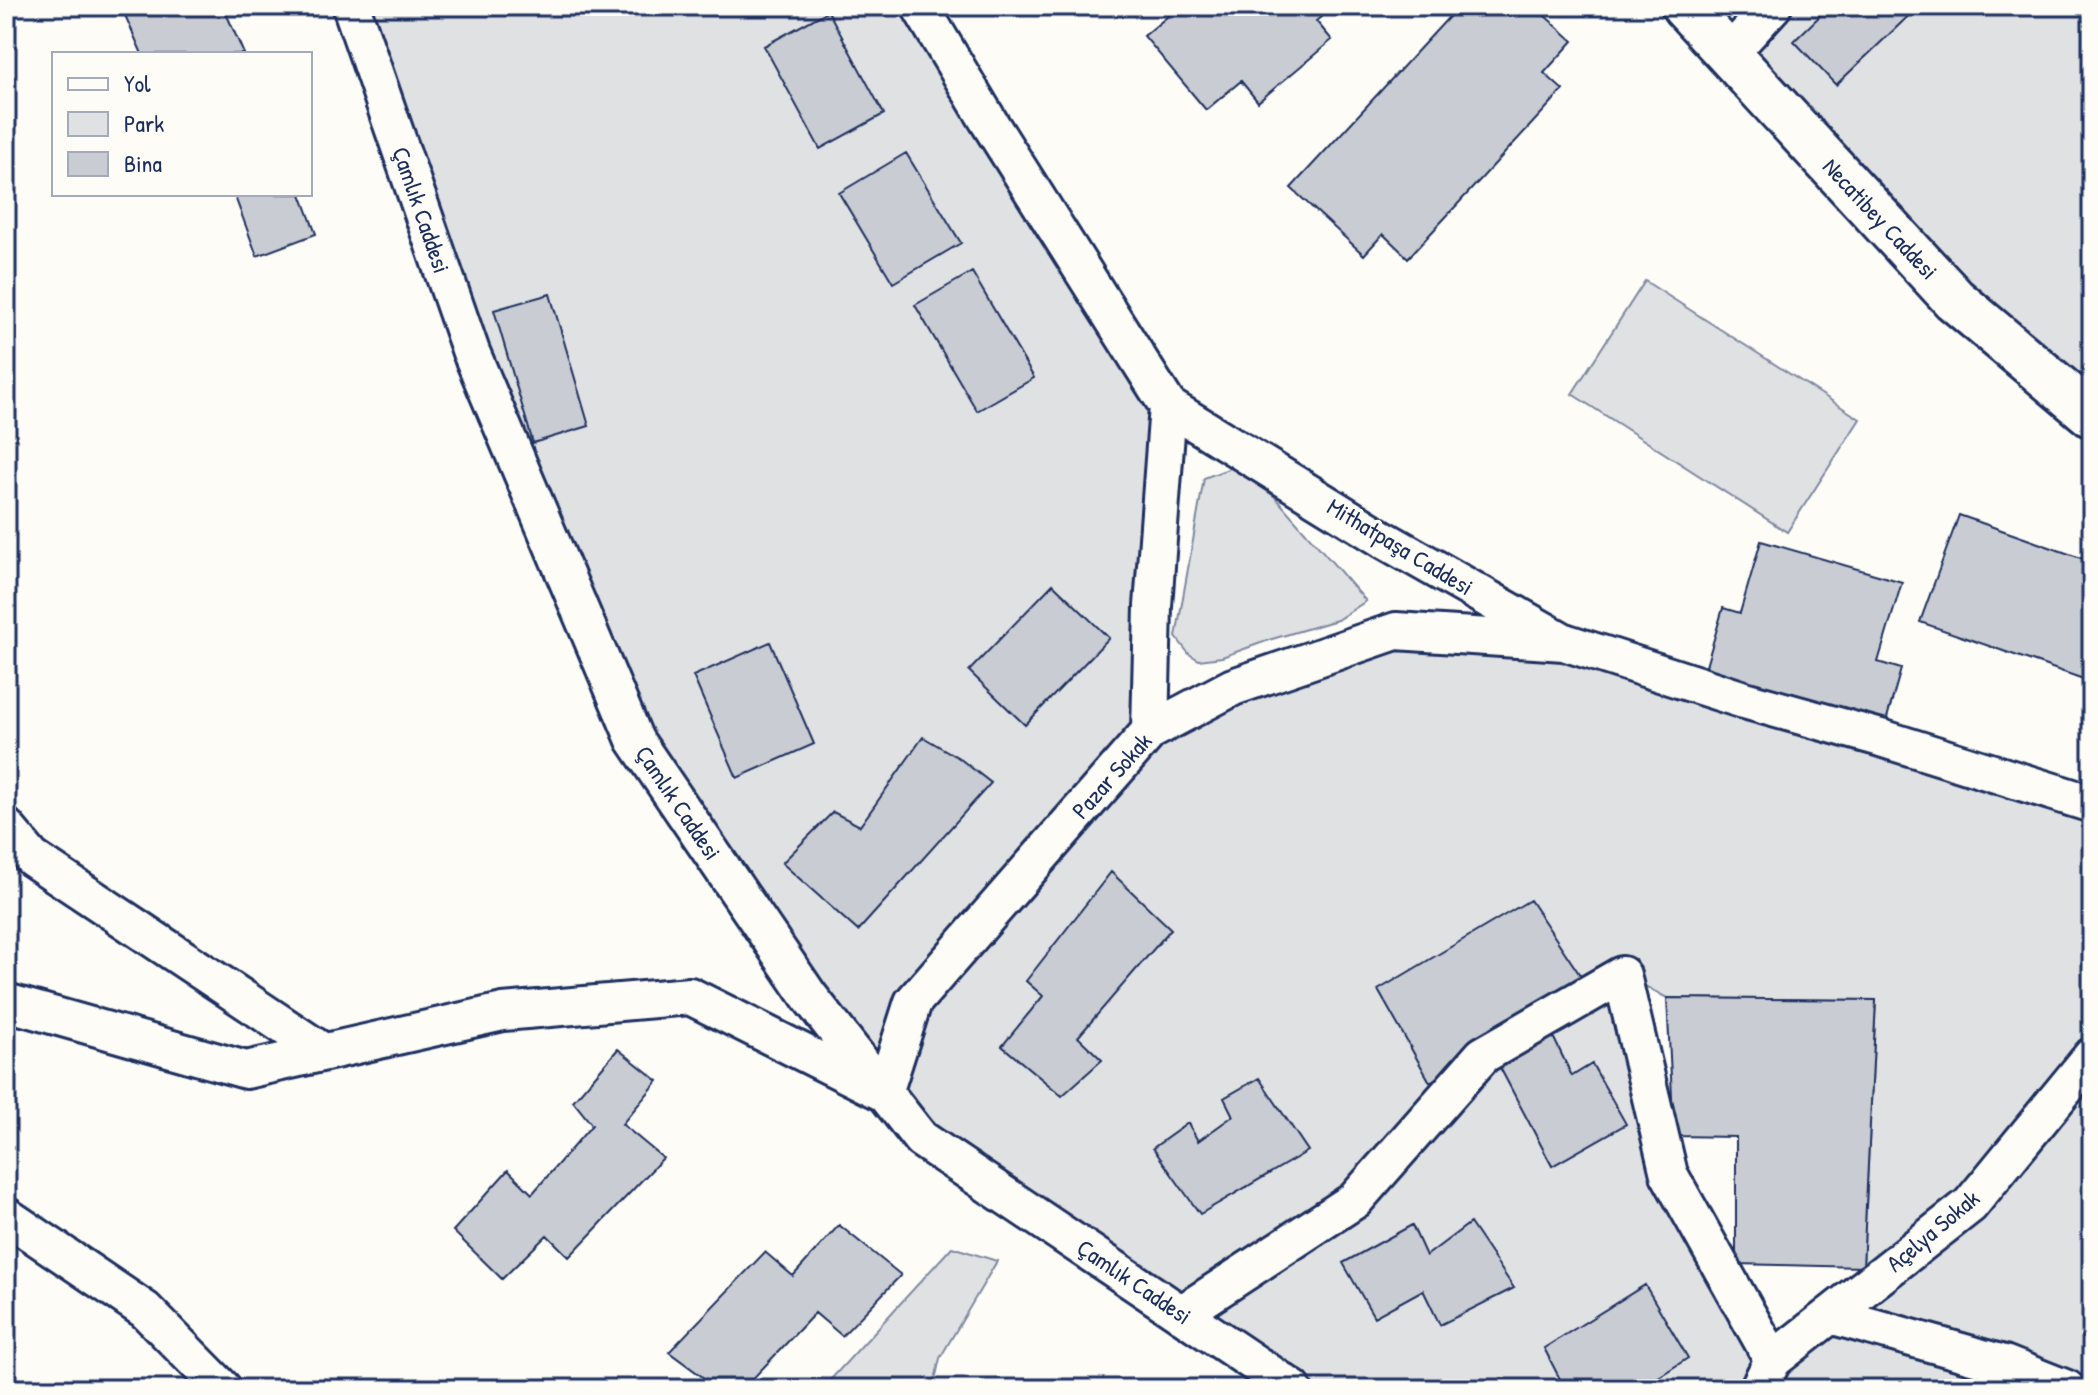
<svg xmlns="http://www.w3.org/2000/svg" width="2098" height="1395" font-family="'Patrick Hand',sans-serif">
  <rect width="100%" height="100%" fill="#fdfcf7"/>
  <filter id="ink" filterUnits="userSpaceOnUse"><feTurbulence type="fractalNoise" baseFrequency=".0125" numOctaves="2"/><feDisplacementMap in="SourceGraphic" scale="16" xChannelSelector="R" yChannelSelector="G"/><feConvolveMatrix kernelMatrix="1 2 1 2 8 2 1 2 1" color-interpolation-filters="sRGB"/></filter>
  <g filter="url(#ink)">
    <path fill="#e0e1e3" stroke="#7e88a0" stroke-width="2" fill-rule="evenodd" d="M 351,6 L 924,6 L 1168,406 L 1150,730 L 1396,631 L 1564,642 L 2092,804 L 2092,1389 L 1293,1389 L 921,1139 L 635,740 ZM 1624,975 L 1667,998 L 1876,1000 L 1863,1267 L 1773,1360 L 1669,1174 Z
      M 1773,6 L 2092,6 L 2092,415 L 1728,55 Z
      M 1645,281 L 1860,419 L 1787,532 L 1572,394 Z
      M 1233,467 L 1275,497 L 1366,601 L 1337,620 L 1272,639 L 1222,657 L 1199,660 L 1189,654 L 1176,637 L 1204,478 Z
      M 952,1247 L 997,1261 L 940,1358 L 933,1389 L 822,1389 Z"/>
    <path fill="#c9ccd3" stroke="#1b2f5e" stroke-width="2" d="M 121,6 L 223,6 L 244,54 L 142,54 Z
      M 1180,6 L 1334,6 L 1316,21 L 1332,40 L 1258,102 L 1241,81 L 1206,110 L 1144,36 Z
      M 1459,6 L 1534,6 L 1573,41 L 1544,73 L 1563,90 L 1408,258 L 1383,234 L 1364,255 L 1291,188 Z
      M 1830,6 L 1919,6 L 1836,85 L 1794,41 Z
      M 828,11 L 884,114 L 820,149 L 764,46 Z
      M 906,153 L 961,243 L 893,283 L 839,193 Z
      M 234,194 L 301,194 L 316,234 L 257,256 Z
      M 972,272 L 1034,378 L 977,411 L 915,305 Z
      M 550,294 L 589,426 L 533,443 L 494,310 Z
      M 1959,515 L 2092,562 L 2092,682 L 1920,622 Z
      M 1761,541 L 1902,582 L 1878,662 L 1901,669 L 1883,732 L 1702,680 L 1723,608 L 1740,613 Z
      M 1053,584 L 1109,638 L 1025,725 L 969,671 Z
      M 770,642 L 814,744 L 737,778 L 693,676 Z
      M 923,737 L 959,758 L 991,783 L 858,931 L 782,863 L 833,812 L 860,826 Z
      M 1111,872 L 1171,929 L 1078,1037 L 1102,1060 L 1062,1096 L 1002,1046 L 1043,996 L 1026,981 Z
      M 1530,900 L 1584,981 L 1430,1082 L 1378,990 Z
      M 1667,998 L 1876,1000 L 1863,1267 L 1736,1264 L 1736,1137 L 1674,1136 Z
      M 1548,1026 L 1572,1076 L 1592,1064 L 1626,1124 L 1552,1166 L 1495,1058 Z
      M 618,1049 L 658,1081 L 622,1124 L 663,1158 L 569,1257 L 547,1235 L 502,1279 L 453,1231 L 508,1170 L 532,1194 L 592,1125 L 573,1101 Z
      M 1259,1078 L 1308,1151 L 1200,1214 L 1153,1148 L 1188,1123 L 1198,1141 L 1233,1116 L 1224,1098 Z
      M 1470,1223 L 1514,1288 L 1440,1325 L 1423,1290 L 1374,1317 L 1343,1263 L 1412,1225 L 1426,1256 Z
      M 839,1225 L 901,1275 L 842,1336 L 815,1313 L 743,1389 L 695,1389 L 704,1378 L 669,1352 L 765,1252 L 793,1276 Z
      M 1645,1285 L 1688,1358 L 1640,1389 L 1565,1389 L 1544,1348 Z"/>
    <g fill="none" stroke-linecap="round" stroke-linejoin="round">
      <g stroke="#1b2f5e" stroke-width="42">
        <path id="street" d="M 351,6 L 471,352 L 635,740 L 809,996 L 921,1139 L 1293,1389
          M 920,6 L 989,122 L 1168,406 L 1383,539 L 1564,642 L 1744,700 L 1881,738 L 2092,804
          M 1728,55 L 1773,6
          M 1150,731 L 1153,606 L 1168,406
          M 6,827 L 32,858 L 323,1052
          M 6,1002 L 246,1070 L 503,1012 L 690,996 L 884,1093 L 913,1002 L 1150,731 L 1233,687 L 1396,631 L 1564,642
          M 6,1216 L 145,1310 L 223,1389
          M 1181,1314 L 1355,1200 L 1483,1055 L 1622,975 L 1669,1174 L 1773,1360
          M 1830,1315 L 2004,1364 L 2067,1389
          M 1758,1389 L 1773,1360 L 1970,1205 L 2092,1056"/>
      </g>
      <g stroke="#1b2f5e" stroke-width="50">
        <path id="secondary" d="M 1684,6 L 1954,299 L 2092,415"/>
      </g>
      <use href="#street" stroke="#fdfcf7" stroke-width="36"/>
      <use href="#secondary" stroke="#fdfcf7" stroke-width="44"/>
    </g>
  </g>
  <g text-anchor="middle" stroke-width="7" stroke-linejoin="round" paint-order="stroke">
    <g font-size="24" fill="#1b2f5e" stroke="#fdfcf7">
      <text transform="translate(421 210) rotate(71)" y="8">Çamlık Caddesi</text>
      <text transform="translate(1880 219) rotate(47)" y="8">Necatibey Caddesi</text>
      <text transform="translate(1400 547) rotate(31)" y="8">Mithatpaşa Caddesi</text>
      <text transform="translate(1112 776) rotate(-48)" y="8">Pazar Sokak</text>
      <text transform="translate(678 803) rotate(56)" y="8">Çamlık Caddesi</text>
      <text transform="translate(1933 1231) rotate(-40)" y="8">Açelya Sokak</text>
      <text transform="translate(1134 1282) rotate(34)" y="8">Çamlık Caddesi</text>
    </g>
  </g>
  <rect width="2098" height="1395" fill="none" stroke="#fdfcf7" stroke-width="32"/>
  <rect x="16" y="16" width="2066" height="1363" fill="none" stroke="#1b2f5e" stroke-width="3" filter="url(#ink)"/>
  <rect x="52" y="52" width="260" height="144" fill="#fdfcf7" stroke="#a3aaba" stroke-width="2"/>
  <rect x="68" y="78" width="40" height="12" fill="#fdfcf7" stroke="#a3aaba" stroke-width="2"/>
  <text x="124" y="92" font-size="24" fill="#1b2f5e">Yol</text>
  <rect x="68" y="112" width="40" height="24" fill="#e0e1e3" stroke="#a3aaba" stroke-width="2"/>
  <text x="124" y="132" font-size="24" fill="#1b2f5e">Park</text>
  <rect x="68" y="152" width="40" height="24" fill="#c9ccd3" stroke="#a3aaba" stroke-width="2"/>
  <text x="124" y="172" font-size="24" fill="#1b2f5e">Bina</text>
</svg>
